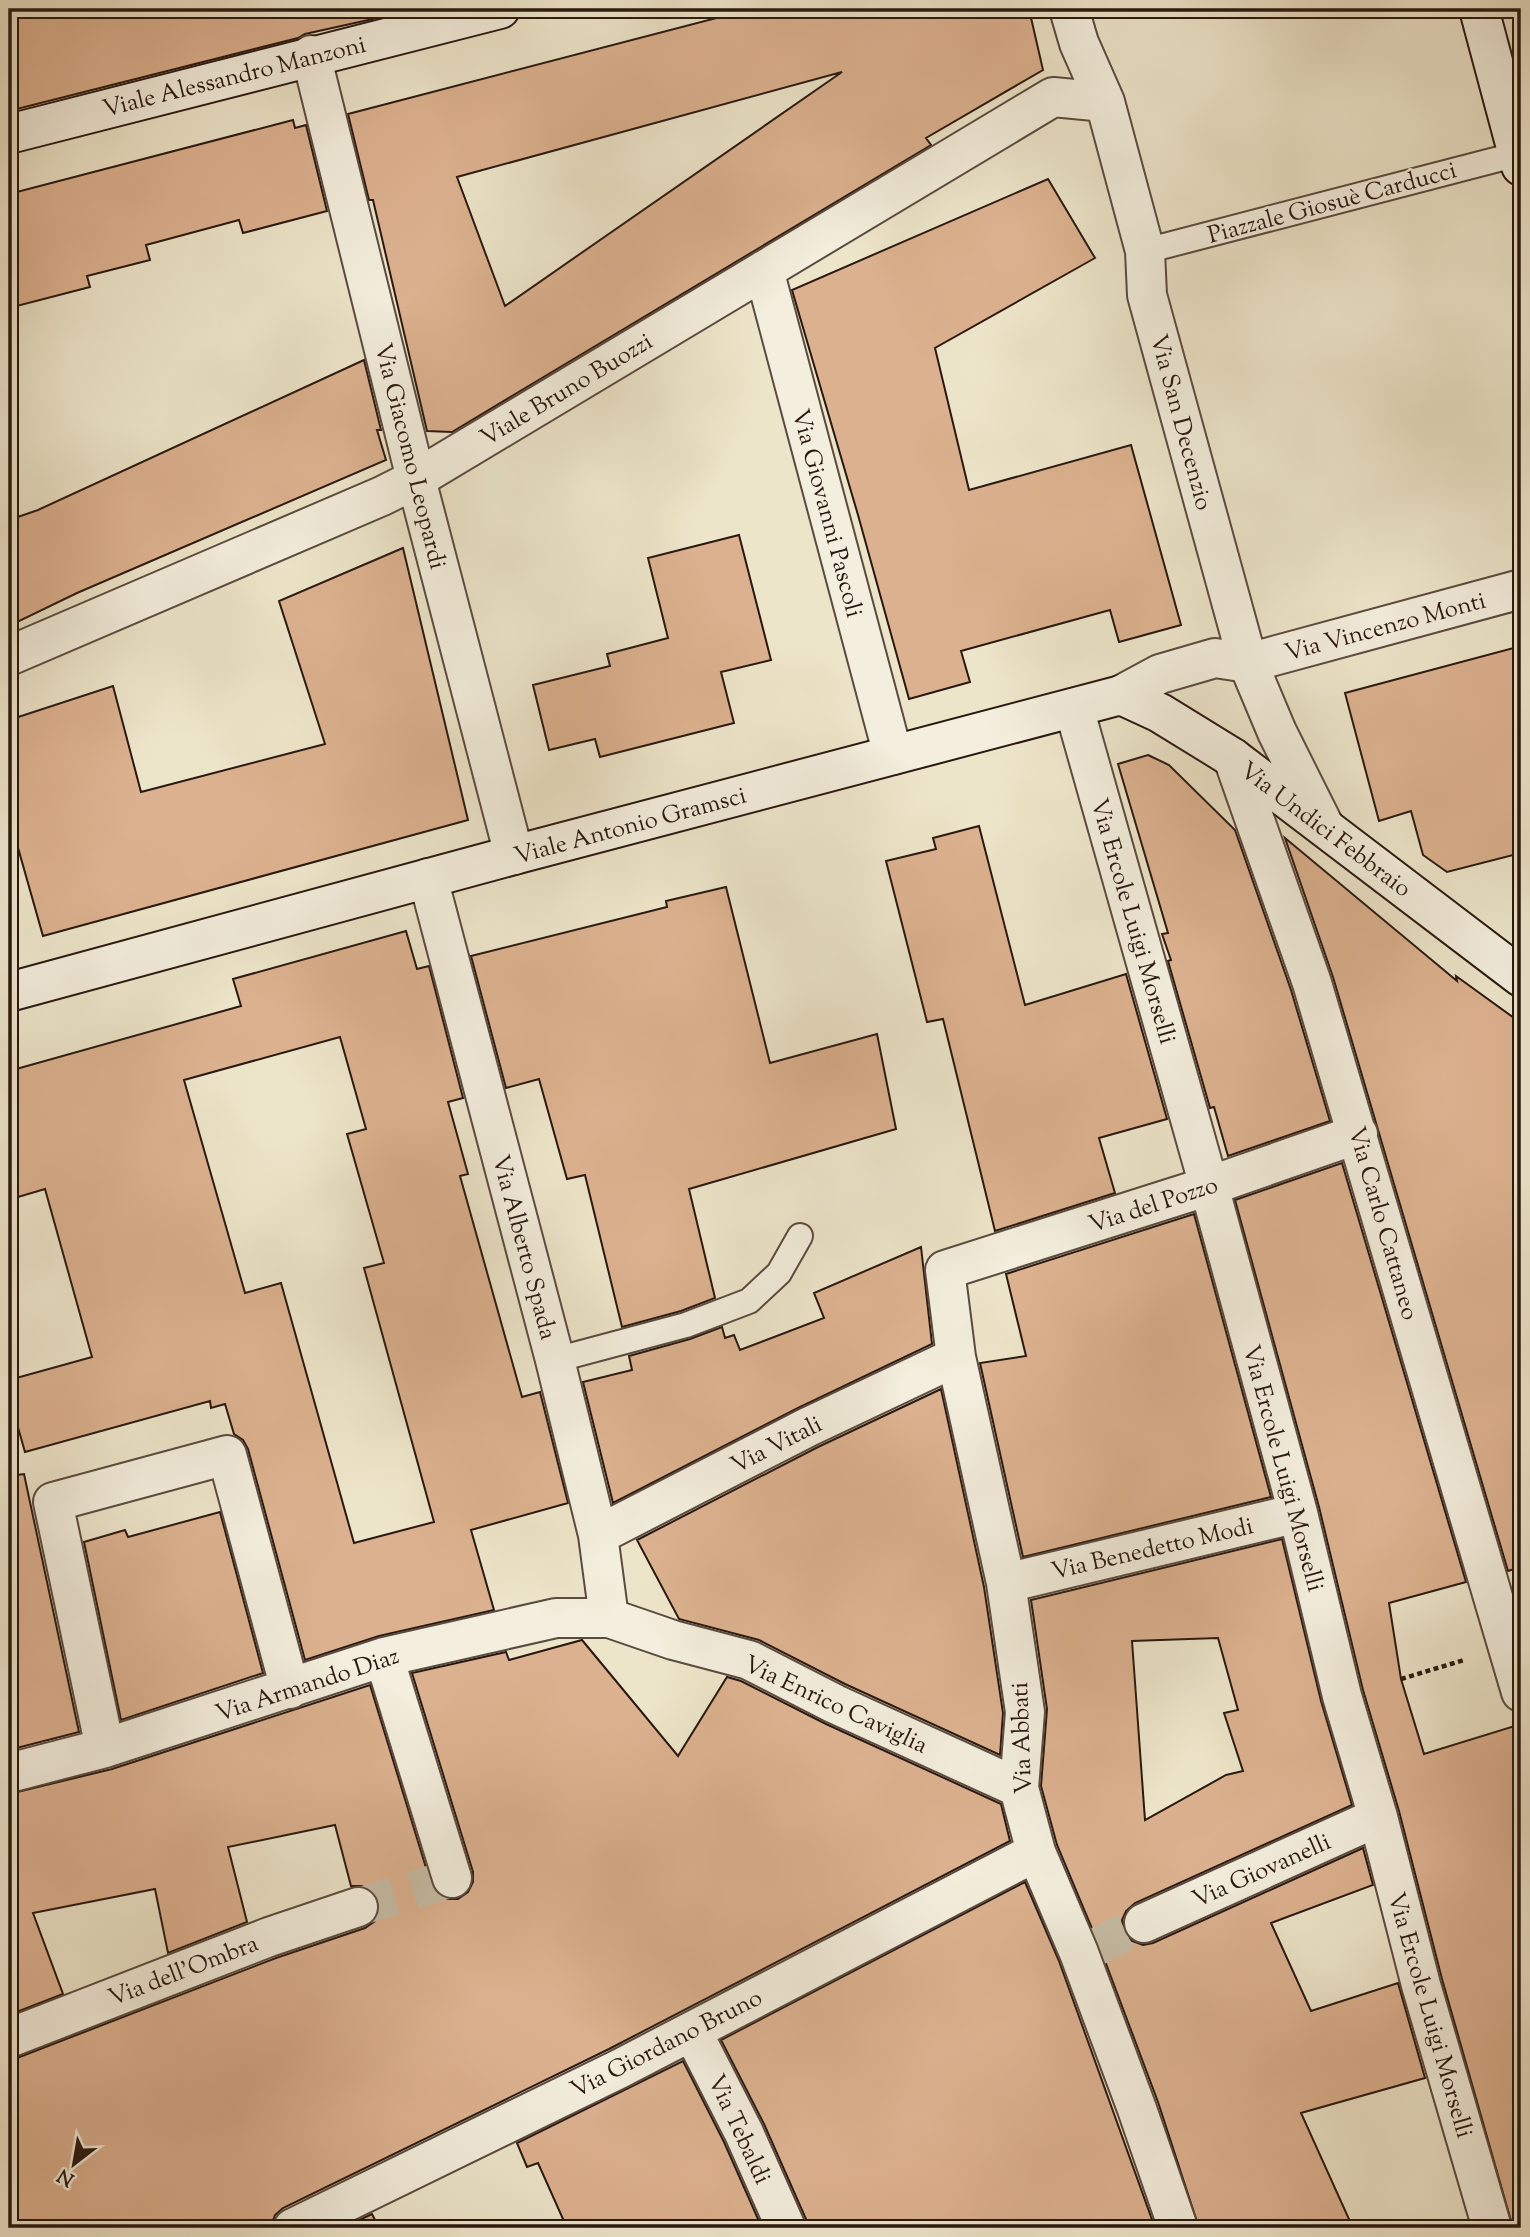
<svg xmlns="http://www.w3.org/2000/svg" width="1530" height="2237" font-family="'Sorts Mill Goudy',serif">
  <rect width="100%" height="100%" fill="#ede5ca"/>
  <filter id="stains"><feTurbulence type="fractalNoise" baseFrequency=".00286" numOctaves="4"/><feColorMatrix values="0 0 0 0 .2 0 0 0 0 .09 0 0 0 0 .02 0 0 0 .5 -.17"/></filter>
  <radialGradient id="worn" r=".72"><stop offset=".6" stop-color="#630" stop-opacity="0"/><stop offset="1" stop-color="#630" stop-opacity=".3"/></radialGradient>
  <path fill="#dcb18f" stroke="#291811" stroke-width="2" fill-rule="evenodd" d="M 34,9 L 372,9 L 373,19 L 305,34 L 298,38 L 9,111 L 9,15 Z
    M 751,9 L 1029,9 L 1043,70 L 926,138 L 931,145 L 452,432 L 427,431 L 373,200 L 369,200 L 348,114 ZM 842,72 L 505,306 L 457,177 Z
    M 293,120 L 295,128 L 306,125 L 327,211 L 243,233 L 239,220 L 146,245 L 150,260 L 87,276 L 90,287 L 9,308 L 9,194 Z
    M 1048,179 L 1095,258 L 935,348 L 969,490 L 1131,445 L 1181,625 L 1119,642 L 1110,610 L 961,651 L 970,682 L 909,699 L 858,515 L 792,290 Z
    M 364,360 L 381,430 L 377,430 L 386,460 L 77,593 L 9,626 L 9,520 L 38,510 Z
    M 739,535 L 771,660 L 721,672 L 734,723 L 600,757 L 595,739 L 549,750 L 533,685 L 610,666 L 607,654 L 668,638 L 648,558 Z
    M 403,548 L 468,820 L 43,936 L 9,816 L 9,720 L 113,686 L 141,792 L 325,744 L 279,601 Z
    M 1521,646 L 1521,853 L 1447,872 L 1423,855 L 1411,811 L 1379,821 L 1345,693 Z
    M 1148,755 L 1169,765 L 1235,830 L 1291,990 L 1330,1121 L 1228,1156 L 1214,1107 L 1210,1108 L 1168,961 L 1171,960 L 1162,934 L 1168,933 L 1118,764 Z
    M 979,826 L 1025,1005 L 1126,974 L 1167,1119 L 1099,1138 L 1115,1193 L 995,1231 L 943,1019 L 927,1022 L 886,861 L 936,849 L 933,838 Z
    M 1285,838 L 1457,981 L 1456,976 L 1521,1023 L 1521,1567 L 1508,1571 L 1333,977 Z
    M 726,887 L 770,1063 L 877,1034 L 896,1129 L 689,1189 L 715,1298 L 681,1311 L 622,1327 L 585,1175 L 567,1179 L 539,1079 L 506,1088 L 471,956 L 667,907 L 666,901 Z
    M 406,931 L 417,969 L 429,966 L 463,1098 L 448,1102 L 468,1174 L 460,1176 L 522,1397 L 540,1392 L 568,1503 L 471,1530 L 494,1610 L 379,1636 L 305,1660 L 248,1449 L 243,1440 L 234,1434 L 225,1404 L 211,1408 L 210,1401 L 25,1452 L 9,1396 L 9,1380 L 92,1357 L 45,1189 L 18,1197 L 9,1166 L 9,1071 L 241,1006 L 233,979 ZM 340,1037 L 366,1129 L 347,1134 L 384,1263 L 364,1268 L 434,1522 L 354,1543 L 281,1283 L 245,1293 L 184,1080 Z
    M 1342,1163 L 1466,1582 L 1389,1603 L 1401,1679 L 1424,1754 L 1521,1724 L 1521,2228 L 1513,2228 L 1442,1979 L 1399,1811 L 1363,1690 L 1319,1507 L 1235,1200 Z
    M 1194,1214 L 1271,1497 L 1023,1557 L 980,1363 L 1026,1356 L 1006,1274 Z
    M 921,1247 L 932,1344 L 798,1408 L 613,1503 L 583,1382 L 632,1370 L 629,1356 L 690,1339 L 722,1327 L 725,1338 L 734,1335 L 740,1350 L 824,1318 L 814,1293 Z
    M 941,1389 L 984,1587 L 1003,1713 L 1000,1755 L 845,1684 L 759,1640 L 679,1619 L 637,1540 L 818,1447 Z
    M 24,1474 L 79,1732 L 9,1750 L 9,1476 Z
    M 220,1512 L 263,1673 L 121,1720 L 84,1542 L 125,1530 L 128,1537 Z
    M 1282,1539 L 1321,1701 L 1352,1805 L 1135,1903 L 1126,1911 L 1122,1920 L 1124,1931 L 1132,1941 L 1143,1945 L 1153,1943 L 1363,1848 L 1373,1885 L 1271,1923 L 1311,2011 L 1398,1983 L 1425,2078 L 1301,2113 L 1353,2228 L 1199,2228 L 1158,2102 L 1099,1945 L 1057,1845 L 1041,1786 L 1047,1709 L 1031,1600 ZM 1218,1638 L 1238,1710 L 1224,1713 L 1243,1771 L 1226,1775 L 1145,1820 L 1132,1641 Z
    M 582,1640 L 678,1756 L 727,1677 L 741,1681 L 826,1724 L 1001,1804 L 1010,1841 L 609,2049 L 283,2208 L 275,2215 L 271,2226 L 267,2228 L 9,2228 L 9,2059 L 17,2058 L 276,1958 L 365,1928 L 375,1921 L 379,1911 L 378,1899 L 372,1890 L 362,1886 L 351,1886 L 335,1825 L 228,1847 L 247,1922 L 168,1953 L 155,1889 L 33,1913 L 63,1994 L 9,2015 L 9,1794 L 112,1769 L 370,1685 L 431,1884 L 438,1894 L 446,1899 L 458,1899 L 468,1892 L 473,1882 L 473,1872 L 412,1673 L 506,1652 L 509,1660 Z
    M 1025,1882 L 1059,1961 L 1155,2228 L 808,2228 L 806,2219 L 764,2124 L 721,2040 Z
    M 683,2061 L 724,2142 L 762,2228 L 567,2228 L 538,2163 L 527,2167 L 517,2143 Z
    M 372,2214 L 379,2228 L 342,2228 Z"/>
  <g fill="none" stroke-linecap="round" stroke-linejoin="round">
    <path stroke="#c6bca5" stroke-width="38" stroke-dasharray="38 19" stroke-linecap="butt" d="M 358,1907 L 452,1878
      M 1092,1949 L 1144,1923"/>
    <g stroke="#5a4b3f" stroke-width="28">
      <path id="lane" d="M 1145,251 L 1518,154
        M 555,1360 L 686,1325 L 749,1301 L 779,1273 L 800,1236"/>
    </g>
    <g stroke="#5a4b3f" stroke-width="42">
      <path id="street" d="M 1069,9 L 1079,43 L 1105,102 L 1145,251 L 1147,295 L 1248,663 L 1277,732 L 1324,826
        M 311,55 L 416,479 L 514,855
        M 764,270 L 893,755
        M 9,656 L 382,496 L 416,479 L 1053,97 L 1105,102
        M 1121,695 L 1160,674 L 1215,658 L 1248,663 L 1521,589
        M 1074,708 L 1209,1186 L 1298,1513 L 1342,1696 L 1378,1817 L 1421,1985 L 1492,2228
        M 1233,758 L 1312,983 L 1521,1692
        M 428,878 L 555,1360 L 598,1535 L 609,1618
        M 598,1535 L 808,1427 L 956,1357
        M 1006,1583 L 1298,1513
        M 384,1657 L 452,1878
        M 105,1748 L 53,1502 L 227,1455 L 290,1689
        M 9,1773 L 105,1748 L 384,1657 L 556,1618 L 609,1618 L 673,1640 L 749,1660 L 835,1704 L 1019,1788
        M 1144,1923 L 1378,1817
        M 692,2031 L 744,2133 L 786,2228
        M 9,2038 L 269,1937 L 358,1907
        M 293,2228 L 619,2069 L 1036,1852
        M 1178,2228 L 1137,2109 L 1079,1953 L 1036,1852 L 1019,1788 L 1025,1712 L 1006,1583 L 956,1357 L 945,1270 L 1209,1186 L 1358,1134"/>
    </g>
    <g stroke="#291811" stroke-width="42">
      <path id="secondary" d="M 1479,9 L 1521,166
        M 9,134 L 500,9
        M 9,992 L 514,855 L 1121,695 L 1160,713 L 1233,758 L 1521,977"/>
    </g>
    <path stroke="#291811" stroke-width="4.5" stroke-dasharray="5 3.5" stroke-linecap="butt" d="M 1401,1679 L 1464,1660"/>
    <use href="#lane" stroke="#f3eedd" stroke-width="24"/>
    <use href="#street" stroke="#f3eedd" stroke-width="38"/>
    <use href="#secondary" stroke="#f3eedd" stroke-width="38"/>
  </g>
  <g text-anchor="middle" stroke-width="5" stroke-linejoin="round" paint-order="stroke">
    <g font-size="24" fill="#291811" stroke="#f3eedd">
      <text transform="translate(234 76) rotate(-14)" y="8">Viale Alessandro Manzoni</text>
      <text transform="translate(1332 202) rotate(-15)" y="8">Piazzale Giosuè Carducci</text>
      <text transform="translate(566 389) rotate(-31)" y="8">Viale Bruno Buozzi</text>
      <text transform="translate(1182 422) rotate(75)" y="8">Via San Decenzio</text>
      <text transform="translate(411 456) rotate(76)" y="8">Via Giacomo Leopardi</text>
      <text transform="translate(828 513) rotate(75)" y="8">Via Giovanni Pascoli</text>
      <text transform="translate(1385 626) rotate(-15)" y="8">Via Vincenzo Monti</text>
      <text transform="translate(630 825) rotate(-15)" y="8">Viale Antonio Gramsci</text>
      <text transform="translate(1326 829) rotate(37)" y="8">Via Undici Febbraio</text>
      <text transform="translate(1134 921) rotate(74)" y="8">Via Ercole Luigi Morselli</text>
      <text transform="translate(1153 1204) rotate(-18)" y="8">Via del Pozzo</text>
      <text transform="translate(1384 1223) rotate(74)" y="8">Via Carlo Cattaneo</text>
      <text transform="translate(525 1247) rotate(75)" y="8">Via Alberto Spada</text>
      <text transform="translate(776 1444) rotate(-27)" y="8">Via Vitali</text>
      <text transform="translate(1284 1468) rotate(75)" y="8">Via Ercole Luigi Morselli</text>
      <text transform="translate(1152 1548) rotate(-13)" y="8">Via Benedetto Modi</text>
      <text transform="translate(307 1684) rotate(-18)" y="8">Via Armando Diaz</text>
      <text transform="translate(836 1704) rotate(25)" y="8">Via Enrico Caviglia</text>
      <text transform="translate(1021 1738) rotate(-92)" y="8">Via Abbati</text>
      <text transform="translate(1261 1870) rotate(-24)" y="8">Via Giovanelli</text>
      <text transform="translate(183 1970) rotate(-21)" y="8">Via dell'Ombra</text>
      <text transform="translate(1431 2015) rotate(74)" y="8">Via Ercole Luigi Morselli</text>
      <text transform="translate(666 2043) rotate(-27)" y="8">Via Giordano Bruno</text>
      <text transform="translate(740 2129) rotate(65)" y="8">Via Tebaldi</text>
    </g>
  </g>
  <rect width="1530" height="2237" fill="none" stroke="#ede5ca" stroke-width="35"/>
  <rect x="10" y="10" width="1509" height="2216" fill="none" stroke="#291811" stroke-width="3.5"/>
  <rect x="18" y="18" width="1495" height="2202" fill="none" stroke="#291811" stroke-width="2"/>
  <g transform="translate(74 2164) rotate(211)" stroke="#f3eedd" stroke-width="5" paint-order="stroke">
  <path d="M0-5L12 26L0 18L-12 26Z" fill="#291811"/>
  <text y="-10" font-size="19" font-weight="bold" text-anchor="middle" fill="#291811">N</text>
  </g>
  <rect width="100%" height="100%" filter="url(#stains)"/>
  <rect width="100%" height="100%" fill="url(#worn)"/>
</svg>
